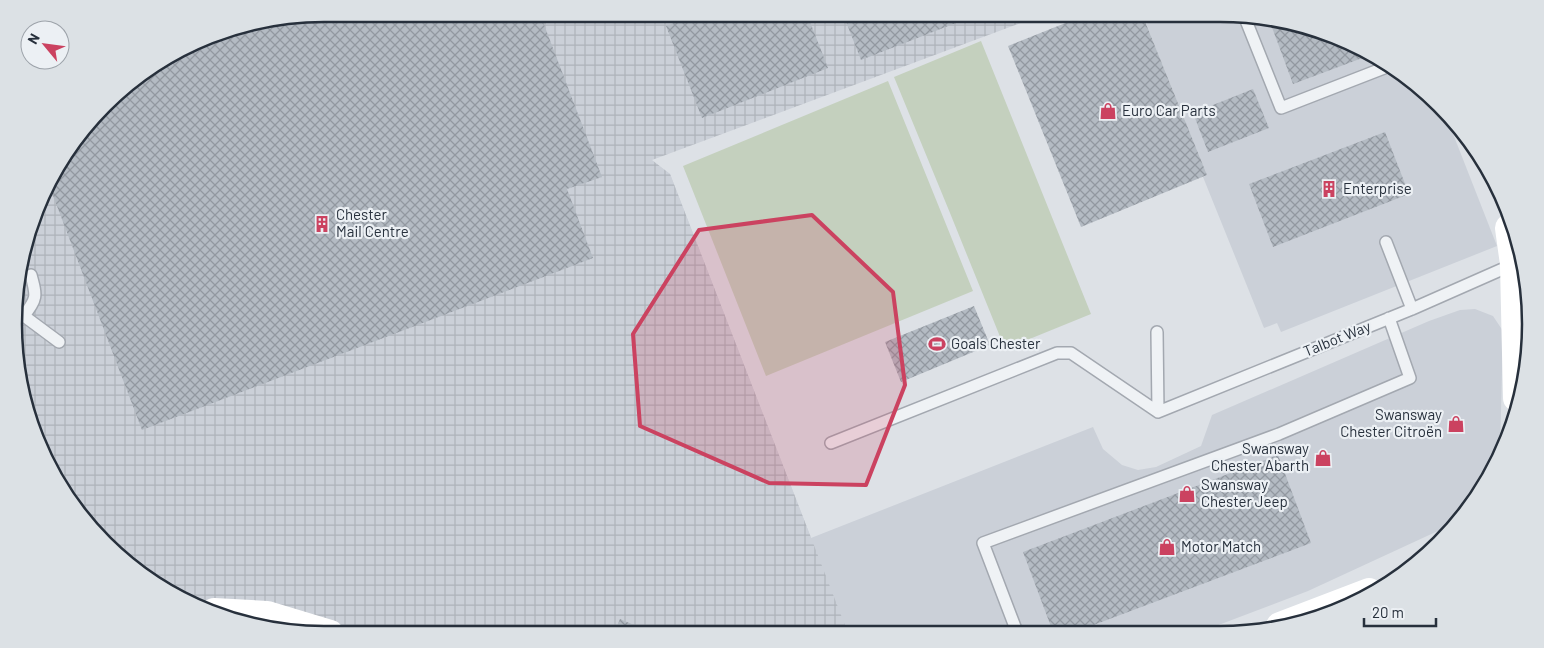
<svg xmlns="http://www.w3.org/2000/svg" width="1544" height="648" font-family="Barlow,sans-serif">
  <defs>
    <pattern id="industrial-grid" width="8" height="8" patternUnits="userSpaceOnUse" patternTransform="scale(1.25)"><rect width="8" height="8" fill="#cbd0d8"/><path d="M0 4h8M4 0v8" fill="none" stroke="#aeb3ba"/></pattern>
    <pattern id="building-cross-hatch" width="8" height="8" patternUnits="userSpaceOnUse" patternTransform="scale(1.25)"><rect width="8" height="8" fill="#b4bbc3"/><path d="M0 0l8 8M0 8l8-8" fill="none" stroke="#9298a0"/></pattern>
  </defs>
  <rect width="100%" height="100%" fill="#dde1e6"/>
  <path fill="#cbd0d8" d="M 324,14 L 600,14 L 651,160 L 670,174 L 811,538 L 1093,427 L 1103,449 L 1122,465 L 1138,470 L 1156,467 L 1201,446 L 1212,415 L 1429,321 L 1460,310 L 1475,309 L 1493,316 L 1503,331 L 1500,452 L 1478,497 L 1453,524 L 1308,591 L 1200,632 L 455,634 L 120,557 L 55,479 L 20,384 L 20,264 L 120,91 L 224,30 Z
    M 1142,14 L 1220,14 L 1320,30 L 1425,91 L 1448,121 L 1497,246 L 1281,332 L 1277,323 L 1264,328 L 1203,177 L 1207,175 Z"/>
  <path fill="url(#industrial-grid)" d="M 324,14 L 1045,14 L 652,160 L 670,174 L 848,633 L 324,634 L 224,618 L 120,557 L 55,479 L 20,384 L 20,264 L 55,169 L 120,91 L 224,30 Z"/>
  <path fill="#c4d0be" d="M 981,41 L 1091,314 L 1005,349 L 950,213 L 1003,191 L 950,213 L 894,77 Z
    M 888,81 L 973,291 L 766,376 L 683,166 Z"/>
  <path fill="url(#building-cross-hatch)" d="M 324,14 L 540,14 L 602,177 L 567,189 L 593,258 L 142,430 L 49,185 L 55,169 L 120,91 L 224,30 Z
    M 698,14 L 807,14 L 828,68 L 702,118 L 666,26 Z
    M 843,14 L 979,14 L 861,60 Z
    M 1088,14 L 1142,14 L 1207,175 L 1081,227 L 1008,46 Z
    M 1270,22 L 1320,30 L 1365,57 L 1293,84 Z
    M 1253,89 L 1269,128 L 1208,152 L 1193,113 Z
    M 1385,132 L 1409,194 L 1273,247 L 1249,184 Z
    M 974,306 L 990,345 L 901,382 L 885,342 Z
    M 1278,455 L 1311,543 L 1075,632 L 1053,632 L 1023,552 Z
    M 620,619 L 634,625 L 631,633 L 614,633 Z"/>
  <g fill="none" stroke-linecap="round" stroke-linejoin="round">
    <g stroke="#a3a8b0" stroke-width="14">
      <path id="lane" d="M 1245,18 L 1281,108 L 1384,68
        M 1386,242 L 1412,309
        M 24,316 C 37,298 37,297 31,275
        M 20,317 L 24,316 L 59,342
        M 1157,332 L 1158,412
        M 1158,412 L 1412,309 L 1514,264
        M 831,443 L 1057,353 L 1071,353 L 1158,412
        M 1017,632 L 983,543 L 1279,434 L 1410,378 L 1389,318"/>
    </g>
    <use href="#lane" stroke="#eff2f5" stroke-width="11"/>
    <path stroke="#fff" stroke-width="28" d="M 1509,228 L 1514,264 L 1517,398
      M 214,612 L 267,615 L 330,634
      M 1280,626 L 1369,592"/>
  </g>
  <path fill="#cb4260" fill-opacity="0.2" stroke="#cb4260" stroke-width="4" stroke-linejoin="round" d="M 812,215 L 893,292 L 905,385 L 866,485 L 769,483 L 640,426 L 633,334 L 699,230 Z"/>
  <defs>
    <g id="shop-bare" transform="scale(1.35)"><path d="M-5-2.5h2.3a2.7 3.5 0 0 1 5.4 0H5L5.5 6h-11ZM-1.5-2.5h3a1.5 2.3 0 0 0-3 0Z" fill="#cb4260" stroke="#ecf0f4" stroke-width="2.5" paint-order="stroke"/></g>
    <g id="building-bare" transform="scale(1.35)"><path d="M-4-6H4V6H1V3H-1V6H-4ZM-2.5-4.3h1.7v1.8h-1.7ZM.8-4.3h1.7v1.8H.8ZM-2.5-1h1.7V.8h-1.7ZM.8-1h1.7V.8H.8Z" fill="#cb4260" stroke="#ecf0f4" stroke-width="2.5" paint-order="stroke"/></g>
    <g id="stadium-bare" transform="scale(1.35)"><path d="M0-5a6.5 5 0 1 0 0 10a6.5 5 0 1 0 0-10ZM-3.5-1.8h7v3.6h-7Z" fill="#cb4260" stroke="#ecf0f4" stroke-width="2.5" paint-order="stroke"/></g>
  </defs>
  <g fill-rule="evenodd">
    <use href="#shop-bare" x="1108" y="111"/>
    <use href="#building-bare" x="1329" y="189"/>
    <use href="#building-bare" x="322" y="224"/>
    <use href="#stadium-bare" x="937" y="344"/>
    <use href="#shop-bare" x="1456" y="424"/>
    <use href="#shop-bare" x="1323" y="458"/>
    <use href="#shop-bare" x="1187" y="494"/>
    <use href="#shop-bare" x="1167" y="547"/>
  </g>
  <g text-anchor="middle" stroke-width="4.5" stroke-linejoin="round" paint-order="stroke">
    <g font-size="15" fill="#27303c" stroke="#ecf0f4" text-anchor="start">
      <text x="1122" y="116">Euro Car Parts</text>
      <text x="1343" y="194">Enterprise</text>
      <text x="336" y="220">Chester<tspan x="336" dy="17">Mail Centre</tspan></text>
      <text x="951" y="349">Goals Chester</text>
      <text x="1442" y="420" text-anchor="end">Swansway<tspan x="1442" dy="17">Chester Citroën</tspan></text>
      <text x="1309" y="454" text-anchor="end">Swansway<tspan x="1309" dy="17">Chester Abarth</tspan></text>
      <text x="1201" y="490">Swansway<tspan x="1201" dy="17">Chester Jeep</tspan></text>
      <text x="1181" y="552">Motor Match</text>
    </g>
    <g font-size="15" fill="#27303c" stroke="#ecf0f4">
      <text transform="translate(1337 339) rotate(-22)" y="5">Talbot Way</text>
    </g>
  </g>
  <path d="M0 0H1544V648H0ZM324 22H1220A302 302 0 0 1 1522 324V324A302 302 0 0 1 1220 626H324A302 302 0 0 1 22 324V324A302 302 0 0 1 324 22Z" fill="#dce1e5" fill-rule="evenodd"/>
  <path fill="none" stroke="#27303c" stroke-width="2.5" d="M324 22H1220A302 302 0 0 1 1522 324V324A302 302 0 0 1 1220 626H324A302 302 0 0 1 22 324V324A302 302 0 0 1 324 22Z"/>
  <g transform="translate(45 45) rotate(299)"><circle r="24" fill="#ecf0f4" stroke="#9da3aa"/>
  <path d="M0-4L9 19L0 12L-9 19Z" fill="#cb4260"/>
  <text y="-8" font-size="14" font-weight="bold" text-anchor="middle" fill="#27303c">N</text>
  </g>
  <path d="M1364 618v8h72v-8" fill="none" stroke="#27303c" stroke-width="2.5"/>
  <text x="1372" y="618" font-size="15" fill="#27303c" stroke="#ecf0f4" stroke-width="4" paint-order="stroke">20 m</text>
</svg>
